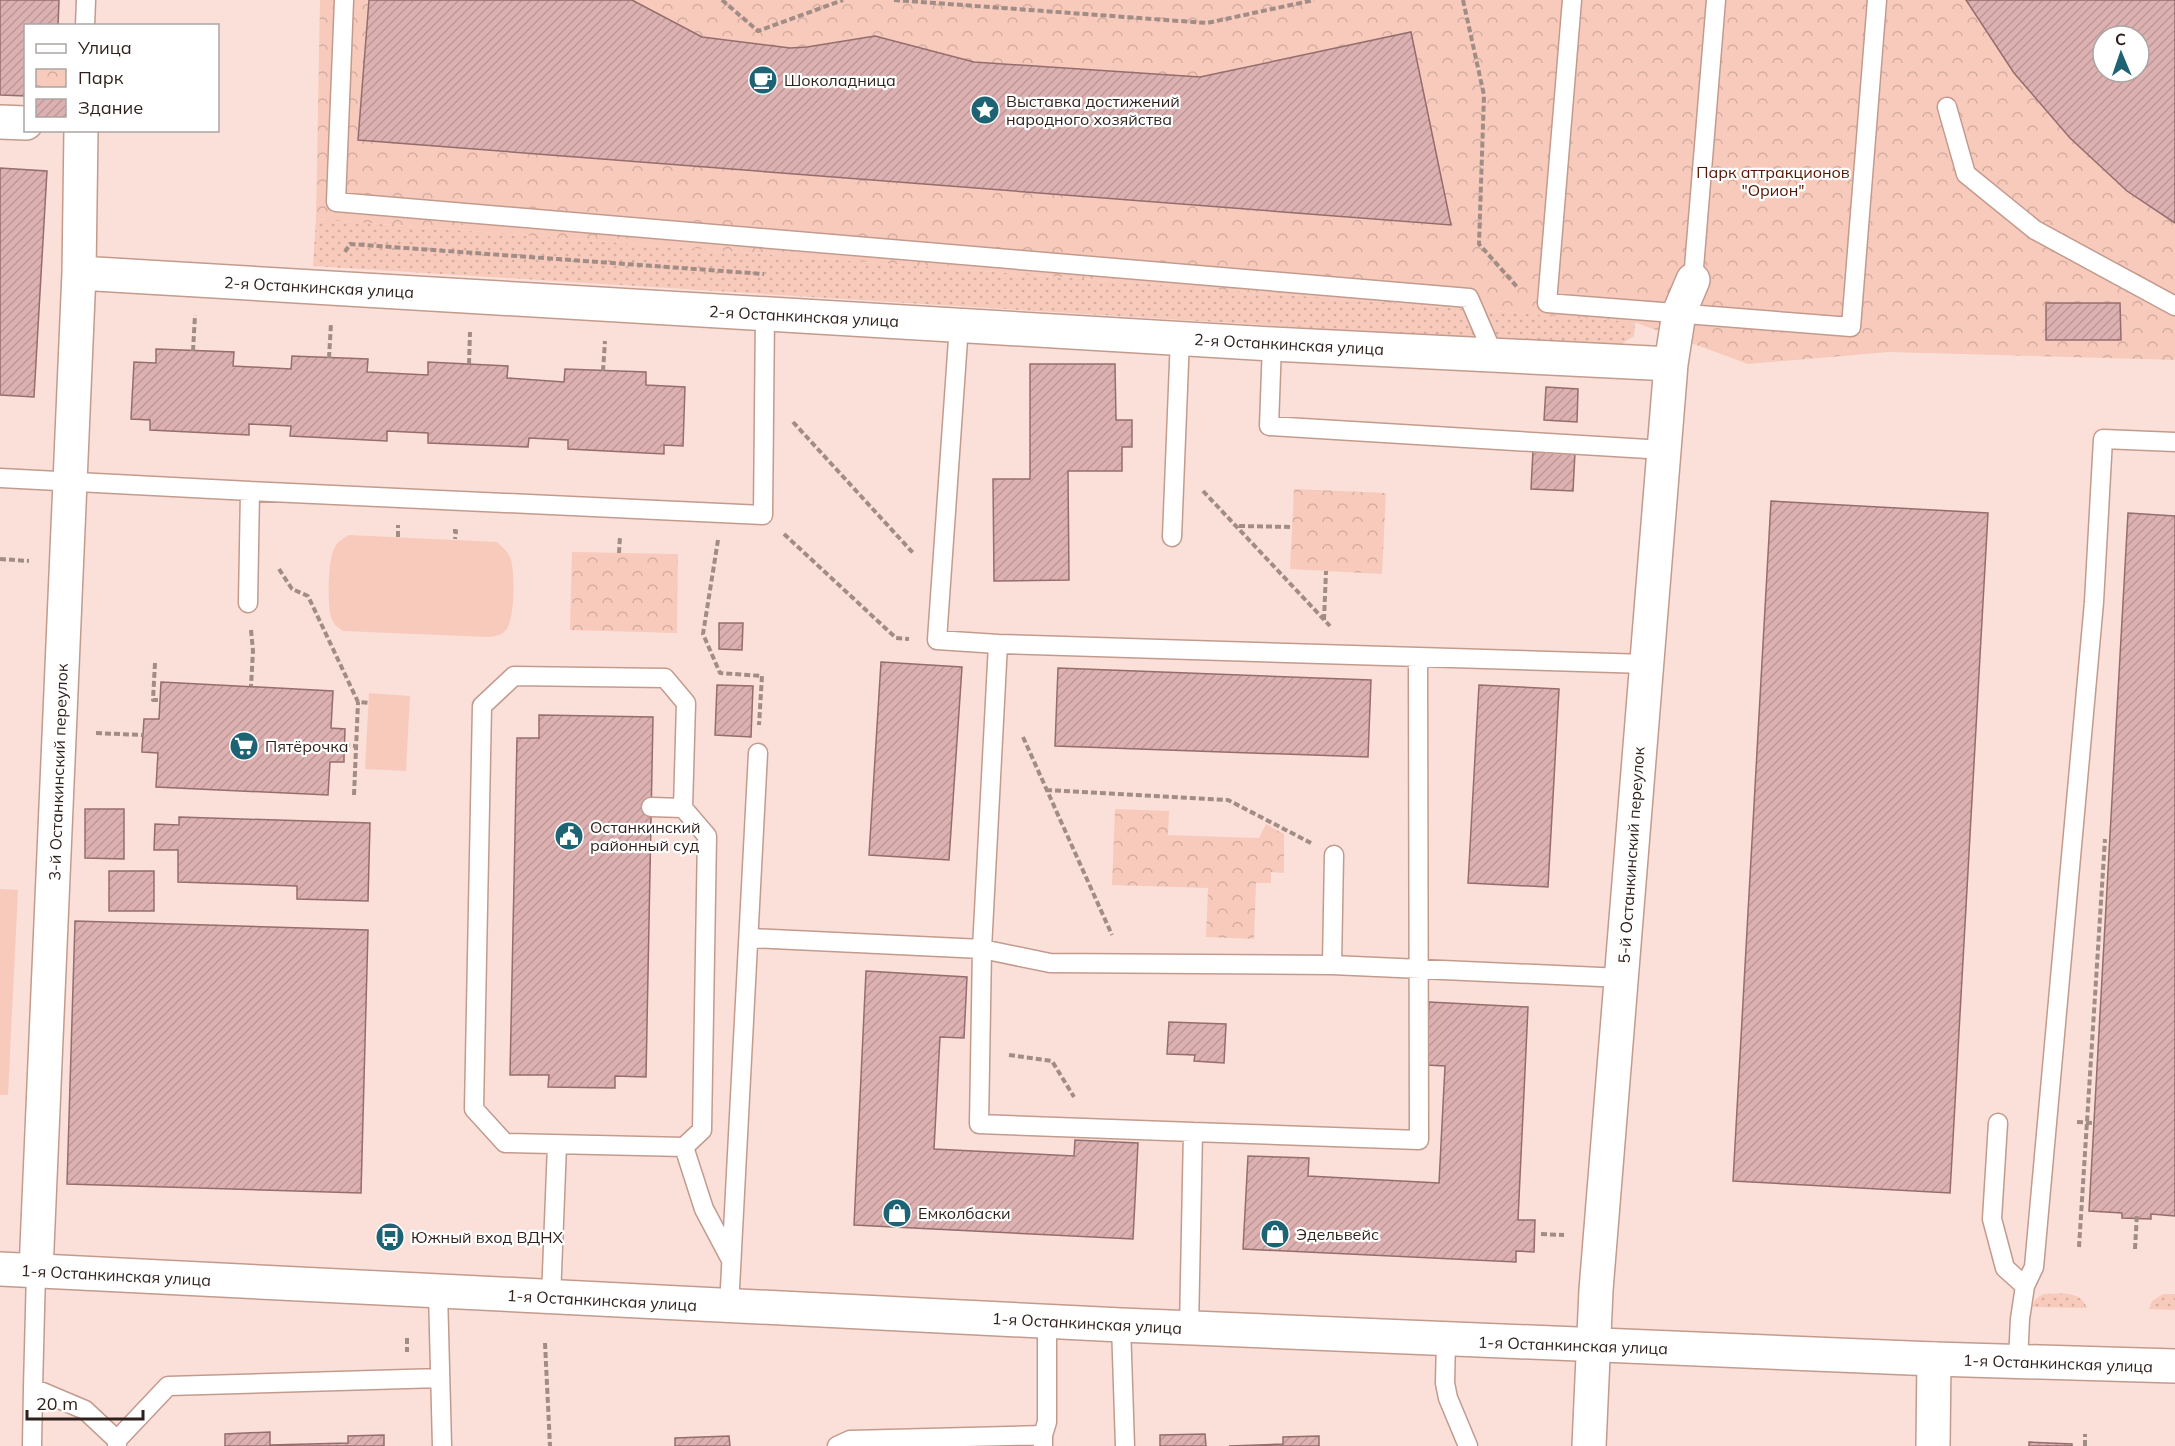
<svg xmlns="http://www.w3.org/2000/svg" width="2175" height="1446" font-family="Mulish,sans-serif">
  <defs>
    <pattern id="grass-dots" width="8" height="8" patternUnits="userSpaceOnUse" patternTransform="scale(1.5)"><rect width="8" height="8" fill="#f7cabc"/><path d="M2 2h.1M6 6h.1" fill="none" stroke="#d4ada1" stroke-width="1.8" stroke-linecap="round"/></pattern>
    <pattern id="park-crowns" width="20" height="18" patternUnits="userSpaceOnUse" patternTransform="scale(1.5)"><rect width="20" height="18" fill="#f7cabc"/><path d="M2 6a3 3 0 1 1 6 0M12 15a3 3 0 1 1 6 0" fill="none" stroke="#d4ada1"/></pattern>
    <pattern id="building-hatch" width="6" height="6" patternUnits="userSpaceOnUse" patternTransform="scale(1.5)"><rect width="6" height="6" fill="#ddb1b1"/><path d="M-1 1l2-2M0 6l6-6M5 7l2-2" fill="none" stroke="#be9898"/></pattern>
  </defs>
  <rect width="100%" height="100%" fill="#fae0d8"/>
  <path fill="url(#grass-dots)" d="M 316,219 L 1635,322 L 1634,336 L 1617,347 L 313,266 Z
    M 2043,1294 C 2060,1294 2080,1290 2087,1308 L 2032,1307 L 2035,1300 Z
    M 2163,1294 L 2175,1294 L 2175,1310 L 2149,1309 L 2152,1301 Z"/>
  <path fill="url(#park-crowns)" fill-rule="evenodd" d="M 320,0 L 2175,0 L 2175,360 L 1889,352 L 1748,364 L 1634,322 L 316,219 ZM 2103,36 L 2139,36 L 2139,72 L 2103,72 Z
    M 1294,489 L 1386,493 L 1382,574 L 1290,569 Z
    M 572,552 L 678,554 L 677,633 L 570,630 Z
    M 1115,809 L 1169,811 L 1168,835 L 1259,838 L 1266,824 L 1284,834 L 1284,873 L 1271,872 L 1271,883 L 1256,883 L 1254,939 L 1206,937 L 1208,888 L 1112,885 Z"/>
  <path fill="#f7cabc" d="M 349,535 L 497,542 C 503,548 509,552 511,560 C 515,574 515,622 505,631 C 500,636 494,636 488,637 L 343,631 C 337,627 333,624 331,617 C 327,605 328,557 335,547 C 338,541 344,538 349,535 Z
    M 369,693 L 410,696 L 406,771 L 365,769 Z
    M 0,889 L 18,890 L 8,1095 L 0,1095 Z"/>
  <path fill="url(#building-hatch)" stroke="#956d6d" stroke-width="1.5" fill-rule="evenodd" d="M 0,0 L 59,0 L 58,26 L 26,26 L 26,96 L 0,95 Z
    M 369,0 L 632,0 L 702,37 L 790,48 L 807,47 L 875,36 L 974,62 L 1200,77 L 1411,32 L 1451,225 L 358,140 Z
    M 1966,0 L 2175,0 L 2175,223 L 2127,191 L 2070,138 L 2014,73 ZM 2103,36 L 2139,36 L 2139,72 L 2103,72 Z
    M 0,168 L 47,171 L 34,397 L 0,395 Z
    M 2046,303 L 2120,303 L 2121,340 L 2046,340 Z
    M 156,349 L 234,352 L 233,366 L 291,369 L 292,356 L 368,359 L 367,372 L 428,375 L 428,362 L 508,366 L 507,378 L 564,382 L 565,369 L 646,372 L 646,385 L 685,387 L 683,446 L 664,445 L 664,454 L 568,449 L 568,440 L 529,438 L 528,447 L 428,443 L 428,433 L 387,431 L 387,441 L 290,436 L 291,426 L 249,424 L 249,435 L 150,430 L 150,420 L 131,419 L 134,362 L 156,363 Z
    M 1030,364 L 1115,364 L 1116,420 L 1132,420 L 1132,447 L 1122,447 L 1122,471 L 1068,471 L 1069,580 L 994,581 L 993,479 L 1030,479 Z
    M 1546,387 L 1578,389 L 1577,422 L 1544,420 Z
    M 1533,450 L 1575,452 L 1573,491 L 1531,489 Z
    M 1771,501 L 1988,513 L 1950,1193 L 1733,1181 Z
    M 2128,513 L 2175,516 L 2175,1216 L 2151,1214 L 2151,1219 L 2122,1218 L 2122,1213 L 2089,1211 Z
    M 719,623 L 743,623 L 742,650 L 719,649 Z
    M 881,662 L 962,667 L 949,860 L 869,855 Z
    M 1058,668 L 1371,680 L 1368,757 L 1055,746 Z
    M 161,682 L 333,691 L 331,728 L 345,729 L 344,757 L 344,762 L 330,762 L 328,795 L 156,787 L 158,753 L 142,752 L 142,748 L 144,719 L 159,719 Z
    M 717,685 L 753,686 L 751,737 L 715,735 Z
    M 1479,685 L 1559,689 L 1548,887 L 1468,883 Z
    M 539,715 L 653,717 L 646,1077 L 615,1076 L 615,1088 L 548,1087 L 549,1075 L 510,1075 L 517,738 L 539,738 Z
    M 85,809 L 124,809 L 124,859 L 85,858 Z
    M 179,817 L 370,823 L 368,901 L 297,899 L 297,886 L 178,882 L 178,850 L 154,850 L 155,824 L 179,825 Z
    M 109,871 L 154,871 L 154,911 L 109,911 Z
    M 75,921 L 368,930 L 361,1193 L 67,1184 Z
    M 866,971 L 967,977 L 964,1038 L 940,1037 L 934,1149 L 1074,1156 L 1075,1140 L 1138,1143 L 1133,1239 L 854,1225 Z
    M 1429,1002 L 1528,1007 L 1518,1220 L 1535,1220 L 1534,1252 L 1516,1251 L 1516,1262 L 1243,1249 L 1248,1156 L 1309,1158 L 1308,1176 L 1439,1183 L 1445,1066 L 1426,1065 Z
    M 1169,1022 L 1226,1024 L 1224,1063 L 1194,1061 L 1195,1055 L 1167,1054 Z
    M 270,1432 L 270,1445 L 348,1443 L 348,1436 L 384,1435 L 384,1446 L 225,1446 L 225,1434 Z
    M 1205,1434 L 1206,1446 L 1160,1446 L 1160,1435 Z
    M 729,1436 L 730,1446 L 675,1446 L 675,1438 Z
    M 1319,1436 L 1319,1446 L 1229,1446 L 1283,1444 L 1283,1437 Z
    M 2029,1442 L 2072,1444 L 2072,1446 L 2029,1446 Z"/>
  <g fill="none" stroke-linecap="round" stroke-linejoin="round">
    <g stroke="#c39b8e" stroke-width="21">
      <path id="lane" d="M 344,0 L 336,202 L 1469,298 L 1494,356
        M 1572,0 L 1547,303 L 1851,327 L 1877,0
        M 85,26 L 86,0
        M 1947,107 L 1966,174 L 2035,230 L 2175,306
        M 1693,280 L 1716,0
        M 959,325 L 937,640 L 998,644
        M 1272,344 L 1269,426 L 1664,450
        M 0,478 L 250,491 L 248,603
        M 250,491 L 763,515 L 765,313
        M 1172,537 L 1180,338
        M 514,676 L 665,678 L 686,703 L 683,808 L 707,836 L 702,1130 L 684,1147 L 505,1143 L 474,1109 L 482,706 Z
        M 651,807 L 683,808
        M 750,938 L 982,949 L 1050,963 L 1332,965 L 1622,978
        M 1332,965 L 1334,855
        M 1998,1123 L 1992,1219 L 2005,1268 L 2025,1286 L 2020,1319 L 2018,1361
        M 1193,1132 L 1419,1140 L 1418,657
        M 684,1147 L 704,1209 L 730,1258
        M 36,1271 L 33,1388 L 85,1410 L 117,1440 L 117,1446
        M 2025,1286 L 2034,1267 L 2094,602 L 2103,439 L 2175,442
        M 438,1292 L 442,1446
        M 551,1298 L 557,1145
        M 729,1307 L 758,753
        M 1121,1325 L 1125,1446
        M 1189,1328 L 1193,1132 L 979,1124 L 982,949 L 998,644 L 1646,664
        M 1446,1340 L 1445,1383 L 1448,1398 L 1468,1446
        M 117,1440 L 168,1386 L 440,1378
        M 1043,1445 L 1043,1435 L 1047,1422 L 1047,1321
        M 32,1446 L 33,1388
        M 837,1446 L 850,1440 L 1043,1435"/>
    </g>
    <g stroke="#c39b8e" stroke-width="36">
      <path id="street" d="M 0,122 L 26,123
        M 79,273 L 1272,344 L 1671,364
        M 36,1271 L 79,273 L 81,130
        M 1589,1446 L 1596,1290 L 1671,364 L 1679,313 L 1693,280
        M 1933,1446 L 1934,1359"/>
    </g>
    <g stroke="#c39b8e" stroke-width="36">
      <path id="secondary" d="M 0,1269 L 1121,1325 L 1934,1359 L 2175,1366"/>
    </g>
    <path stroke="#a28d86" stroke-width="4" stroke-dasharray="6 3" stroke-linecap="butt" d="M 722,0 L 758,31 L 843,0
      M 894,0 L 1207,23 L 1314,0
      M 1463,0 L 1484,95 L 1479,244 L 1518,288
      M 345,252 L 350,244 L 764,274
      M 193,351 L 195,315
      M 329,358 L 331,323
      M 469,364 L 470,332
      M 603,371 L 605,341
      M 793,422 L 914,554
      M 1203,491 L 1330,626
      M 1239,526 L 1292,527
      M 453,531 L 456,531 L 455,539
      M 784,534 L 896,638 L 909,639
      M 398,537 L 398,525
      M 718,540 L 703,634 L 720,673 L 762,676 L 759,725
      M 619,553 L 620,536
      M 0,559 L 29,561
      M 279,569 L 292,589 L 308,596 L 358,702 L 369,703
      M 1324,620 L 1326,571
      M 251,630 L 253,651 L 251,686
      M 155,663 L 153,700 L 160,700
      M 96,733 L 143,735
      M 1023,737 L 1112,935
      M 344,745 L 355,746
      M 1046,790 L 1228,800 L 1311,843
      M 354,795 L 358,702
      M 1009,1055 L 1052,1061 L 1074,1097
      M 2077,1122 L 2094,1123
      M 1541,1234 L 1564,1235
      M 2079,1247 L 2105,839
      M 2135,1249 L 2137,1213
      M 407,1338 L 407,1352
      M 545,1343 L 550,1446
      M 2085,1446 L 2085,1434"/>
    <use href="#lane" stroke="#fff" stroke-width="18"/>
    <use href="#street" stroke="#fff" stroke-width="33"/>
    <use href="#secondary" stroke="#fff" stroke-width="33"/>
  </g>
  <defs>
    <g id="cafe-disc" transform="scale(1.5)"><circle r="9.5" fill="#1d6374" stroke="#fff"/><path d="M-5.5-4.5H6V0H3Q3 3.5 0 3.5H-2.5Q-5.5 3.5-5.5 0ZM3-3.2v2h1.7v-2ZM-6 4.5H4V6H-6Z" fill="#fff"/></g>
    <g id="sight-disc" transform="scale(1.5)"><circle r="9.5" fill="#1d6374" stroke="#fff"/><path d="M0-6L1.8-2.2L6-1.7L2.9 1.2L3.7 5.4L0 3.3L-3.7 5.4L-2.9 1.2L-6-1.7L-1.8-2.2Z" fill="#fff"/></g>
    <g id="supermarket-disc" transform="scale(1.5)"><circle r="9.5" fill="#1d6374" stroke="#fff"/><path d="M-6-5.5h2.5l.6 2H6L4.5 2H-2.5L-4.4-4H-6ZM-1.5 3.2a1.3 1.3 0 1 0 .1 0ZM3 3.2a1.3 1.3 0 1 0 .1 0Z" fill="#fff"/></g>
    <g id="civic-disc" transform="scale(1.5)"><circle r="9.5" fill="#1d6374" stroke="#fff"/><path d="M-.6-6.5H3V-4.5H.6V-3L4-1V1h2V6H-6V1h2V-1L-.6-3ZM-1.2 2.5V6h2.4V2.5Z" fill="#fff"/></g>
    <g id="shop-disc" transform="scale(1.5)"><circle r="9.5" fill="#1d6374" stroke="#fff"/><path d="M-5-2.5h2.3a2.7 3.5 0 0 1 5.4 0H5L5.5 6h-11ZM-1.5-2.5h3a1.5 2.3 0 0 0-3 0Z" fill="#fff"/></g>
    <g id="bus-disc" transform="scale(1.5)"><circle r="9.5" fill="#1d6374" stroke="#fff"/><path d="M-5-6H5V4H4V6H2V4H-2V6H-4V4H-5ZM-3.5-4V0h7V-4ZM-3.5 1.2v1.5H-2V1.2ZM2 1.2v1.5H3.5V1.2Z" fill="#fff"/></g>
  </defs>
  <g fill-rule="evenodd">
    <use href="#cafe-disc" x="763" y="80"/>
    <use href="#sight-disc" x="985" y="110"/>
    <use href="#supermarket-disc" x="244" y="746"/>
    <use href="#civic-disc" x="569" y="836"/>
    <use href="#shop-disc" x="897" y="1213"/>
    <use href="#shop-disc" x="1275" y="1234"/>
    <use href="#bus-disc" x="390" y="1237"/>
  </g>
  <g text-anchor="middle" stroke-width="4.5" stroke-linejoin="round" paint-order="stroke">
    <g font-size="16" fill="#2e1f1a" stroke="#fff" text-anchor="start">
      <text x="784" y="86">Шоколадница</text>
      <text x="1006" y="107">Выставка достижений<tspan x="1006" dy="18">народного хозяйства</tspan></text>
      <text x="265" y="752">Пятёрочка</text>
      <text x="590" y="833">Останкинский<tspan x="590" dy="18">районный суд</tspan></text>
      <text x="918" y="1219">Емколбаски</text>
      <text x="1296" y="1240">Эдельвейс</text>
      <text x="411" y="1243">Южный вход ВДНХ</text>
    </g>
    <g font-size="16" fill="#531501" stroke="#fff">
      <text x="1773" y="178">Парк аттракционов<tspan x="1773" dy="18">"Орион"</tspan></text>
    </g>
    <g font-size="16" fill="#2e1f1a" stroke="#fff">
      <text transform="translate(319 287) rotate(3)" y="6">2-я Останкинская улица</text>
      <text transform="translate(804 316) rotate(3)" y="6">2-я Останкинская улица</text>
      <text transform="translate(1289 344) rotate(3)" y="6">2-я Останкинская улица</text>
      <text transform="translate(58 772) rotate(-88)" y="6">3-й Останкинский переулок</text>
      <text transform="translate(1631 855) rotate(-86)" y="6">5-й Останкинский переулок</text>
      <text transform="translate(116 1275) rotate(3)" y="6">1-я Останкинская улица</text>
      <text transform="translate(602 1300) rotate(3)" y="6">1-я Останкинская улица</text>
      <text transform="translate(1087 1323) rotate(3)" y="6">1-я Останкинская улица</text>
      <text transform="translate(1573 1345) rotate(2)" y="6">1-я Останкинская улица</text>
      <text transform="translate(2058 1363) rotate(2)" y="6">1-я Останкинская улица</text>
    </g>
  </g>
  <rect x="24" y="24" width="195" height="108" fill="#ffffff" stroke="#aba5a3" stroke-width="1.5"/>
  <rect x="36" y="44" width="30" height="9" fill="#ffffff" stroke="#aba5a3" stroke-width="1.5"/>
  <text x="78" y="54" font-size="18" fill="#2e1f1a">Улица</text>
  <rect x="36" y="69" width="30" height="18" fill="url(#park-crowns)" stroke="#aba5a3" stroke-width="1.5"/>
  <text x="78" y="84" font-size="18" fill="#2e1f1a">Парк</text>
  <rect x="36" y="99" width="30" height="18" fill="url(#building-hatch)" stroke="#aba5a3" stroke-width="1.5"/>
  <text x="78" y="114" font-size="18" fill="#2e1f1a">Здание</text>
  <g transform="translate(2121 54) rotate(358)"><circle r="28" fill="#ffffff" stroke="#aba5a3" stroke-width="1.5"/>
  <path d="M0-4.5L10 22L0 15L-10 22Z" fill="#1d6374"/>
  <text y="-9" font-size="16" font-weight="bold" text-anchor="middle" fill="#2e1f1a">С</text>
  </g>
  <path d="M27 1410v9h116v-9" fill="none" stroke="#2e1f1a" stroke-width="3"/>
  <text x="36" y="1410" font-size="18" fill="#2e1f1a" stroke="#ffffff" stroke-width="4.5" paint-order="stroke">20 m</text>
</svg>
